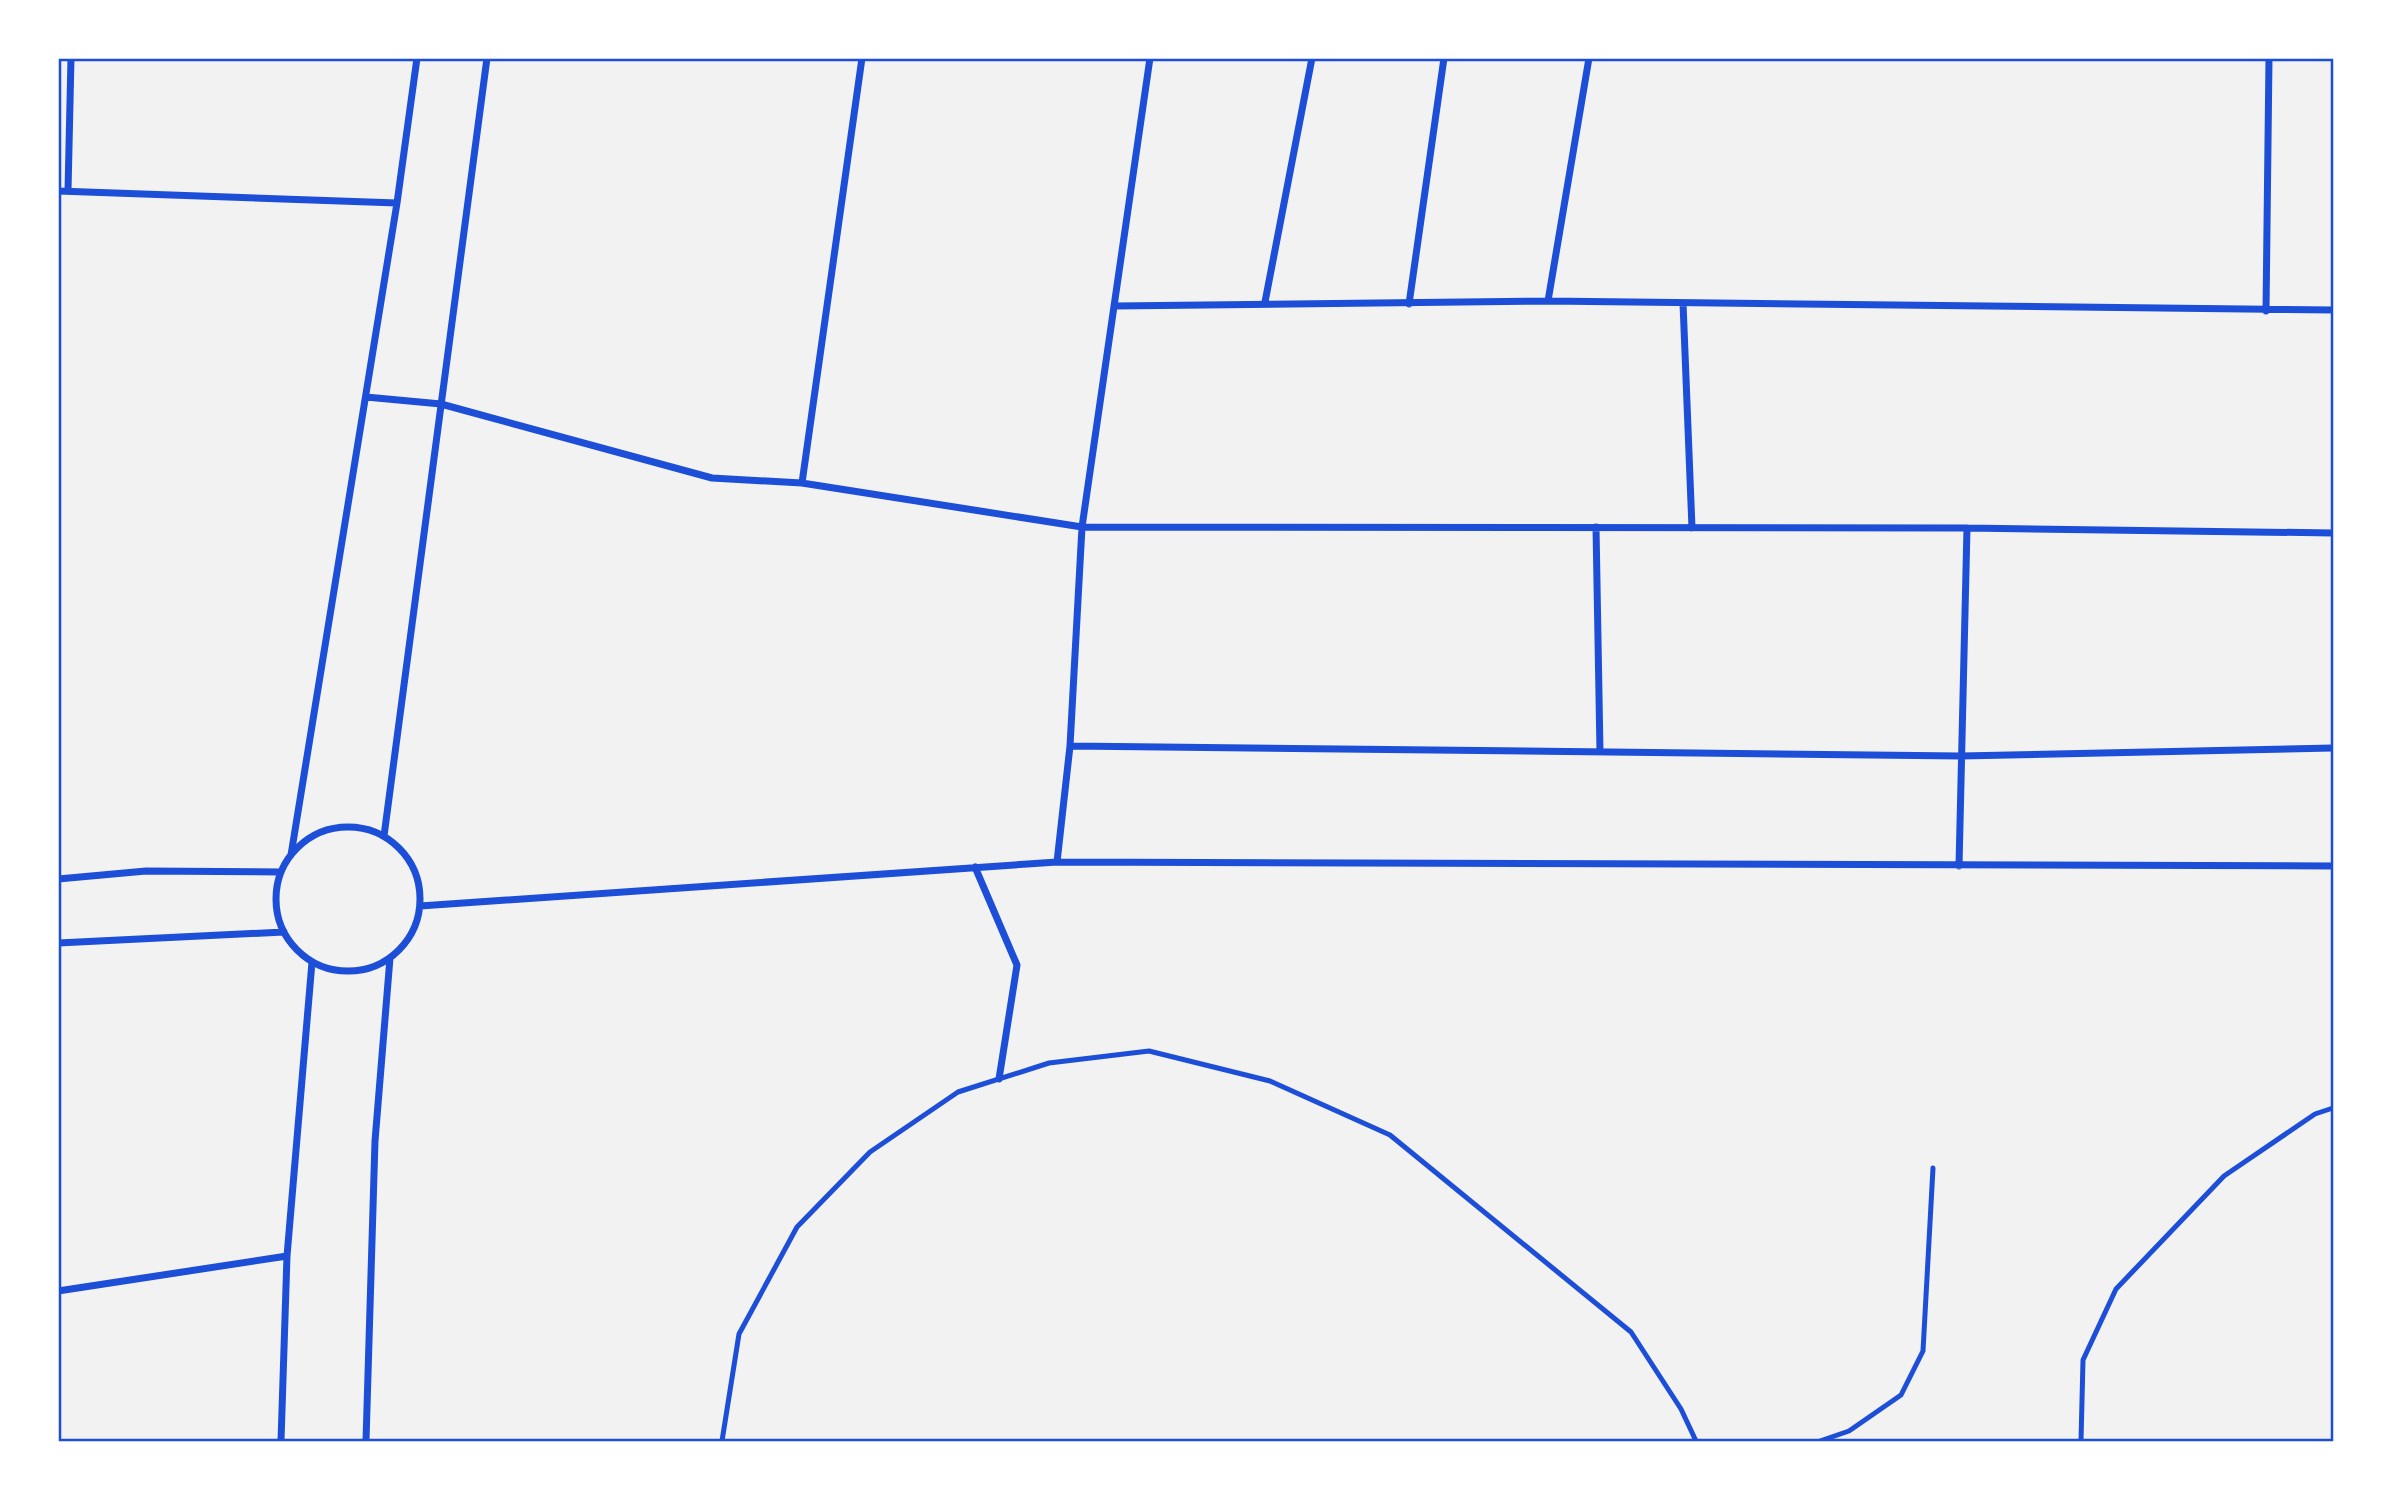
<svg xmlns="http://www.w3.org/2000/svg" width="2391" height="1499" font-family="'Alegreya Sans',sans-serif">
  <rect width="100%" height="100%" fill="#f2f2f2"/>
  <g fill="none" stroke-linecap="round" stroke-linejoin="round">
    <path stroke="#1d4ed8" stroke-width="5" d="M 722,1441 L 739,1334 L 797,1227 L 870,1152 L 958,1092 L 1049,1063 L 1149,1051 L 1270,1081 L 1390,1135 L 1631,1332 L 1681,1409 L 1696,1441
      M 1820,1441 L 1849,1431 L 1901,1395 L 1923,1351 L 1933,1168
      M 2081,1441 L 2083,1360 L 2116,1289 L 2224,1176 L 2315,1114 L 2333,1108"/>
    <path stroke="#1d4ed8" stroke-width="7" d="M 58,191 L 397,203
      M 68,191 L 71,58
      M 1548,301 L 1589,58
      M 1265,302 L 1312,58
      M 1683,303 L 1692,528
      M 1409,304 L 1444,58
      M 1115,306 L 1548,301 L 2333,310
      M 2266,311 L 2269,58
      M 366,397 L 441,404 L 712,478 L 802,483 L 1082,527 L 1967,528 L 2333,533
      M 802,483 L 862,58
      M 1596,527 L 1600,752
      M 1070,746 L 1961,756 L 2333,748
      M276 899a72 72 0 1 1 144 0a72 72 0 1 1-144 0Z
      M 384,836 L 487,58
      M 291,855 L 397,203 L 417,58
      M 1057,862 L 1070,746 L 1082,527 L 1150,58
      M 1959,866 L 1967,528
      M 975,867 L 1017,965 L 999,1079
      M 58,879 L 146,871 L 281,872
      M 420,906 L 1057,862 L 2333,866
      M 58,943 L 284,932
      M 58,1291 L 287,1256
      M 281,1441 L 287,1256 L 312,962
      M 366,1441 L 375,1141 L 390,958"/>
  </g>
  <rect width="2391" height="1499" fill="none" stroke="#ffffff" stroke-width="119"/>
  <rect x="60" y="60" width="2272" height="1380" fill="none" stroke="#1d4ed8" stroke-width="2.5"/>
</svg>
